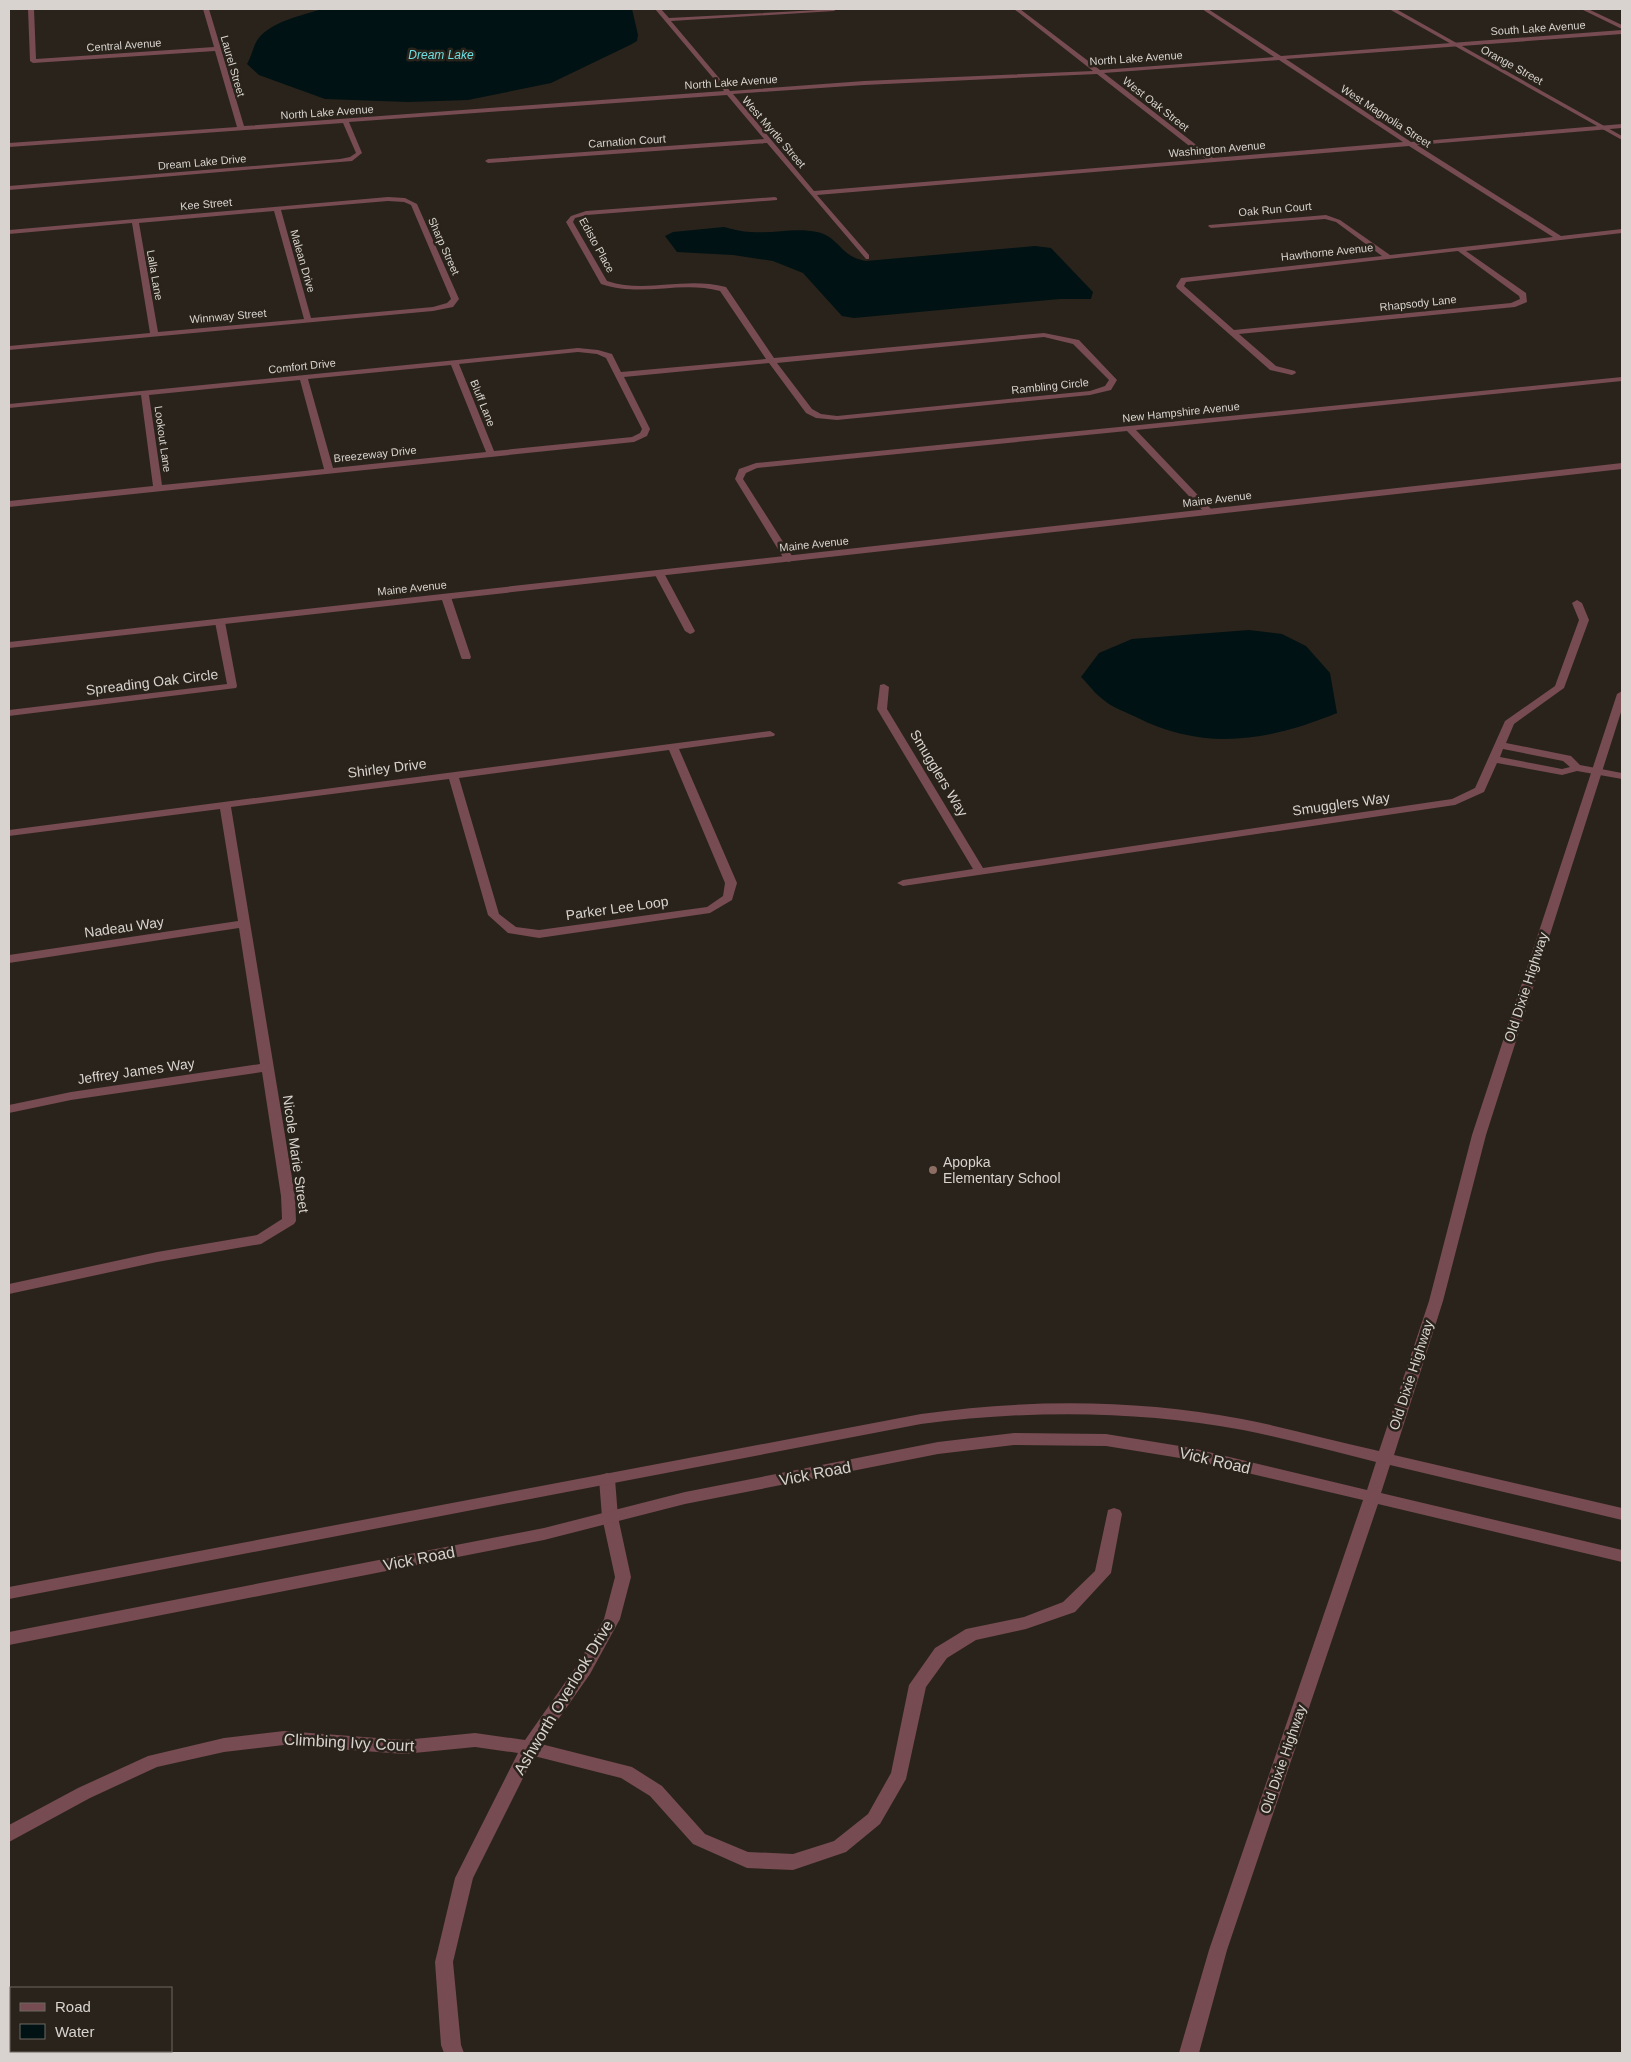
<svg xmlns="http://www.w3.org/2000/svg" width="1631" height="2062" font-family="Helvetica,sans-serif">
  <rect width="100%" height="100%" fill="#29231b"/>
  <path fill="#001213" d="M 322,9 L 632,9 L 638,35 L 637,41 L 630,45 L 551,83 L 468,100 L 408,102 L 325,99 L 259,75 L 247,64 C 252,56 253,46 258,39 C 272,21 301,16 322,9 Z
    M 724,227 C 733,229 742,232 751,232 C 774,234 795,227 817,232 C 840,237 840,257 866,261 L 1035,246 L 1051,248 L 1093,292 L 1091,299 L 1060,299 L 854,318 L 842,316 L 803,273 L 773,261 L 733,255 L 677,252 L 665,236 L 673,232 Z
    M 1249,630 L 1282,634 L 1306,646 L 1330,673 L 1337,713 C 1268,741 1205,752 1136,717 C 1126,712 1113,708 1105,701 C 1096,695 1089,685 1081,677 L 1099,653 L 1132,639 Z"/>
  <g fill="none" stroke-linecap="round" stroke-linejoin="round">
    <path fill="#764b51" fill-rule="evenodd" d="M 28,9 L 34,9 L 36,59 L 214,47 L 203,9 L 209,9 L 244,126 L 724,91 L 655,9 L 661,9 L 669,18 L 837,9 L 834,11 L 671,21 L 730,91 L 864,81 L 1093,71 L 1014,9 L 1020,9 L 1100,70 L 1274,57 L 1202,9 L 1208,9 L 1281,56 L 1622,30 L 1622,34 L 1286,59 L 1411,142 L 1622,124 L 1622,128 L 1417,145 L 1561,236 L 1622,229 L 1622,233 L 1466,251 L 1526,293 L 1527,302 L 1515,307 L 1239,334 L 1276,366 L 1295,371 L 1296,373 L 1292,375 L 1270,370 L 1177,288 L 1176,286 L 1181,278 L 1382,256 L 1336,222 L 1325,219 L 1211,228 L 1208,226 L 1209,225 L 1326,215 L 1340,220 L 1390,255 L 1553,237 L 1409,146 L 817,195 L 869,255 L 869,259 L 866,259 L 767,143 L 488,163 L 485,161 L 488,159 L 764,139 L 727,95 L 349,122 L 362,153 L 352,161 L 9,190 L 9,186 L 340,159 L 350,157 L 356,153 L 343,123 L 9,147 L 9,143 L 237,127 L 215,51 L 33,63 L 30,61 ZM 1279,60 L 1403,142 L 1213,158 L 1104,73 ZM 1097,74 L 1206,159 L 814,191 L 733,94 L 864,85 ZM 1458,251 L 1519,296 L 1520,299 L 1511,303 L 1234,330 L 1184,286 L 1186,282 Z
      M 1581,9 L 1588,9 L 1622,25 L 1622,29 Z
      M 388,197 L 405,198 L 417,204 L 459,299 L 453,307 L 433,311 L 9,350 L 9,346 L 150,333 L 132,223 L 9,234 L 9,230 ZM 388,201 L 404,202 L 411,205 L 451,299 L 447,303 L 433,307 L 311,318 L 281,210 ZM 274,211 L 304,319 L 158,332 L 139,223 Z
      M 775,197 L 777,198 L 777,200 L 587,215 L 575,218 L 573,222 L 607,281 C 647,294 683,276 726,287 L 774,358 L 1044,333 L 1079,340 L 1117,380 L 1111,390 L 1090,395 L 837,420 L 816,418 L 806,413 L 769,363 L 624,377 L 650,429 L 647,436 L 634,442 L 9,507 L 9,501 L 153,486 L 141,395 L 9,408 L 9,404 L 578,348 L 598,350 L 612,354 L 621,372 L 766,359 L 720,291 C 679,280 644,298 601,284 L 566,222 L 571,216 L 586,211 ZM 1044,337 L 1073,344 L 1109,380 L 1105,386 L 1090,391 L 837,416 L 821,414 L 812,409 L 777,363 ZM 578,352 L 597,354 L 606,358 L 642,429 L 640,433 L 632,437 L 494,451 L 459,364 ZM 451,365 L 486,452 L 333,468 L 308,379 ZM 300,380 L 324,469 L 162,485 L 149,395 Z
      M 1622,377 L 1622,381 L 1136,430 L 1212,510 L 1212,514 L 1206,514 L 1127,431 L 757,468 L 746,473 L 743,479 L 794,559 L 789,562 L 784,559 L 735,479 L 739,469 L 756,463 Z
      M 659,570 L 664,573 L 695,631 L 693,633 L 690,634 L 685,631 L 654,573 Z
      M 446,594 L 451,597 L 471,657 L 470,659 L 462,659 L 461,657 L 441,597 Z
      M 1577,600 L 1582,603 L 1589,620 L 1564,688 L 1514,724 L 1506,743 L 1571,756 L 1580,765 L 1622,773 L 1622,779 L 1577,771 L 1562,775 L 1497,763 L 1484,792 L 1455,805 L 903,886 L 897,883 L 903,880 L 973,869 L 877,709 L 880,685 L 884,684 L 889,687 L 887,709 L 983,868 L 1452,799 L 1475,788 L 1505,721 L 1555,686 L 1579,620 L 1572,603 ZM 1503,749 L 1563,761 L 1570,767 L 1562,769 L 1500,757 Z
      M 220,619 L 225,622 L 237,686 L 236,688 L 9,716 L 9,710 L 227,684 L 215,622 Z
      M 770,731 L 775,734 L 774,736 L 679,749 L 737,883 L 732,900 L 710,913 L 539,938 L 508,933 L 488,915 L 449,779 L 231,807 L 295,1196 L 296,1221 L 294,1224 L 261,1244 L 157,1262 L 9,1294 L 9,1284 L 157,1252 L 257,1235 L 282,1219 L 281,1196 L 262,1072 L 71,1100 L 9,1113 L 9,1105 L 71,1092 L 260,1064 L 239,928 L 9,963 L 9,955 L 238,921 L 220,809 L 9,836 L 9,830 ZM 669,750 L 725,883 L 723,896 L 707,907 L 539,930 L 516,927 L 499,914 L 459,778 Z
      M 607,1473 L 613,1475 L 615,1479 L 618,1517 L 631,1577 L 620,1619 L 590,1674 L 541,1744 L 632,1767 L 662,1786 L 705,1834 L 748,1852 L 793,1854 L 834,1841 L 868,1814 L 891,1773 L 909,1685 L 935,1648 L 966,1629 L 1024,1617 L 1063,1602 L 1095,1571 L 1108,1510 L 1114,1508 L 1120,1510 L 1122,1514 L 1111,1573 L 1075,1612 L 1026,1629 L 976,1640 L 947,1658 L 926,1687 L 906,1779 L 880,1824 L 846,1852 L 793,1870 L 747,1868 L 693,1844 L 650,1796 L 621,1778 L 534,1756 L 473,1878 L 453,1962 L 461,2045 L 464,2053 L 444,2053 L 441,2045 L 435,1962 L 455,1878 L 518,1753 L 475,1747 L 404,1754 L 284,1745 L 224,1752 L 157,1767 L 90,1798 L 9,1842 L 9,1825 L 78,1788 L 148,1756 L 224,1738 L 284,1731 L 404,1740 L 475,1733 L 525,1740 L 578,1664 L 604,1619 L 615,1577 L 602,1517 L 599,1479 L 601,1475 Z"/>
    <path fill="#764b51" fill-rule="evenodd" d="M 1389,9 L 1396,9 L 1622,136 L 1622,140 Z
      M 1622,463 L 1622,469 L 9,648 L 9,642 Z
      M 1622,691 L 1622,709 L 1486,1135 L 1443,1301 L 1394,1455 L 1622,1508 L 1622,1520 L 1390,1465 L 1381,1493 L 1622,1550 L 1622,1562 L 1378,1504 L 1227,1950 L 1199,2053 L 1179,2053 L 1209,1950 L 1363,1500 L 1192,1460 L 1106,1446 L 1014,1445 L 938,1454 L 685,1504 L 544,1540 L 9,1645 L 9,1632 L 544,1528 L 685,1492 L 938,1442 L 1014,1433 L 1106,1434 L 1192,1448 L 1367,1490 L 1376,1462 C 1332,1451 1287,1439 1243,1430 C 1136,1410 1029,1410 921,1424 L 9,1599 L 9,1587 L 921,1414 C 1029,1399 1135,1399 1242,1419 C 1288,1428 1334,1441 1379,1451 L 1429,1301 L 1472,1135 L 1617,694 Z"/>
  </g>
  <circle fill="#8d6e63" stroke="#29231b" stroke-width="2" cx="933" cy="1170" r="5"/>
  <g text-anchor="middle" stroke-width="5" stroke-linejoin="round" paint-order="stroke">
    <g font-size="11" fill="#d8d3ce" stroke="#29231b">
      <text transform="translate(1538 28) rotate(-4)" y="4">South Lake Avenue</text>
      <text transform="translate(124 45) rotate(-4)" y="4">Central Avenue</text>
      <text transform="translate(1136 58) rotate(-4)" y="4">North Lake Avenue</text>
      <text transform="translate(1512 65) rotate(29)" y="4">Orange Street</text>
      <text transform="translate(233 66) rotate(74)" y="4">Laurel Street</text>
      <text transform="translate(731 82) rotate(-4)" y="4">North Lake Avenue</text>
      <text transform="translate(1156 104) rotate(38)" y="4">West Oak Street</text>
      <text transform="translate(327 112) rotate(-4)" y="4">North Lake Avenue</text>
      <text transform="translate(1386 116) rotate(33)" y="4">West Magnolia Street</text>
      <text transform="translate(774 132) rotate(49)" y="4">West Myrtle Street</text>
      <text transform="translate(627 141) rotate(-4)" y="4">Carnation Court</text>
      <text transform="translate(1217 149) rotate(-5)" y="4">Washington Avenue</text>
      <text transform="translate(202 162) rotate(-5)" y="4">Dream Lake Drive</text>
      <text transform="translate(206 204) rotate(-5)" y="4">Kee Street</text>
      <text transform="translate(1275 209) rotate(-5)" y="4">Oak Run Court</text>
      <text transform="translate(597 245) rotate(61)" y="4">Edisto Place</text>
      <text transform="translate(444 246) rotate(66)" y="4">Sharp Street</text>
      <text transform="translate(1327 252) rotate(-6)" y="4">Hawthorne Avenue</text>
      <text transform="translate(303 261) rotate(74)" y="4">Malean Drive</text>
      <text transform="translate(155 275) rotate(80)" y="4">Lalla Lane</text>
      <text transform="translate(1418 303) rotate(-6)" y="4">Rhapsody Lane</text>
      <text transform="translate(228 316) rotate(-5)" y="4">Winnway Street</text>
      <text transform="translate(302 366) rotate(-6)" y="4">Comfort Drive</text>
      <text transform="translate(1050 386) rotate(-6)" y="4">Rambling Circle</text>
      <text transform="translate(483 403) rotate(68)" y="4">Bluff Lane</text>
      <text transform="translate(1181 412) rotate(-6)" y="4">New Hampshire Avenue</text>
      <text transform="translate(163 439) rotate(82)" y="4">Lookout Lane</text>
      <text transform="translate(375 454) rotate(-6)" y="4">Breezeway Drive</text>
      <text transform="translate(1217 499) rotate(-7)" y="4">Maine Avenue</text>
      <text transform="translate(814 544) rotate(-6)" y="4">Maine Avenue</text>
      <text transform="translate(412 588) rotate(-6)" y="4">Maine Avenue</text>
    </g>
    <g font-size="12" font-style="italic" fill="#6edfe1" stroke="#29231b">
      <text x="441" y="59">Dream Lake</text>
    </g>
    <g font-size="14" fill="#d8d3ce" stroke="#29231b">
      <text transform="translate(152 682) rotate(-7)" y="5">Spreading Oak Circle</text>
      <text transform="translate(387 768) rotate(-7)" y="5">Shirley Drive</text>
      <text transform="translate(939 773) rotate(59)" y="5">Smugglers Way</text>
      <text transform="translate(1341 804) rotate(-8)" y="5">Smugglers Way</text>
      <text transform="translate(617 908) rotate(-8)" y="5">Parker Lee Loop</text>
      <text transform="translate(124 927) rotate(-8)" y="5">Nadeau Way</text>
      <text transform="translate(1526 987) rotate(-72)" y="5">Old Dixie Highway</text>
      <text transform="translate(136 1071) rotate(-8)" y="5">Jeffrey James Way</text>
      <text transform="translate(296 1154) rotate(82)" y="5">Nicole Marie Street</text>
      <text transform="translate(1411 1375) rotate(-72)" y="5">Old Dixie Highway</text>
      <text transform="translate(1283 1759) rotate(-71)" y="5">Old Dixie Highway</text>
    </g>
    <g font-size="14" fill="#d8d3ce" stroke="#29231b" text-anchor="start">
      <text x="943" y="1167">Apopka<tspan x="943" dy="16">Elementary School</tspan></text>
    </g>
    <g font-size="16" fill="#d8d3ce" stroke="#29231b">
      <text transform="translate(1215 1460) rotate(13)" y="6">Vick Road</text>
      <text transform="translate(815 1473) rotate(-11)" y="6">Vick Road</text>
      <text transform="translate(419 1558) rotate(-11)" y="6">Vick Road</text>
      <text transform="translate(563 1697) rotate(-59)" y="6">Ashworth Overlook Drive</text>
      <text transform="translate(349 1742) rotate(3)" y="6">Climbing Ivy Court</text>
    </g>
  </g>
  <rect width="1631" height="2062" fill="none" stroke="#d8d3ce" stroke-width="20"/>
  <rect x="10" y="1987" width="162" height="65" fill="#29231b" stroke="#6f6963"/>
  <rect x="20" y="2003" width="25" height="8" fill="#764b51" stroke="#6f6963"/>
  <text x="55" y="2012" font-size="15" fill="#d8d3ce">Road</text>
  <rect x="20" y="2024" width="25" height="15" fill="#001213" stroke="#6f6963"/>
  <text x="55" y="2037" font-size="15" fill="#d8d3ce">Water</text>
</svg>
